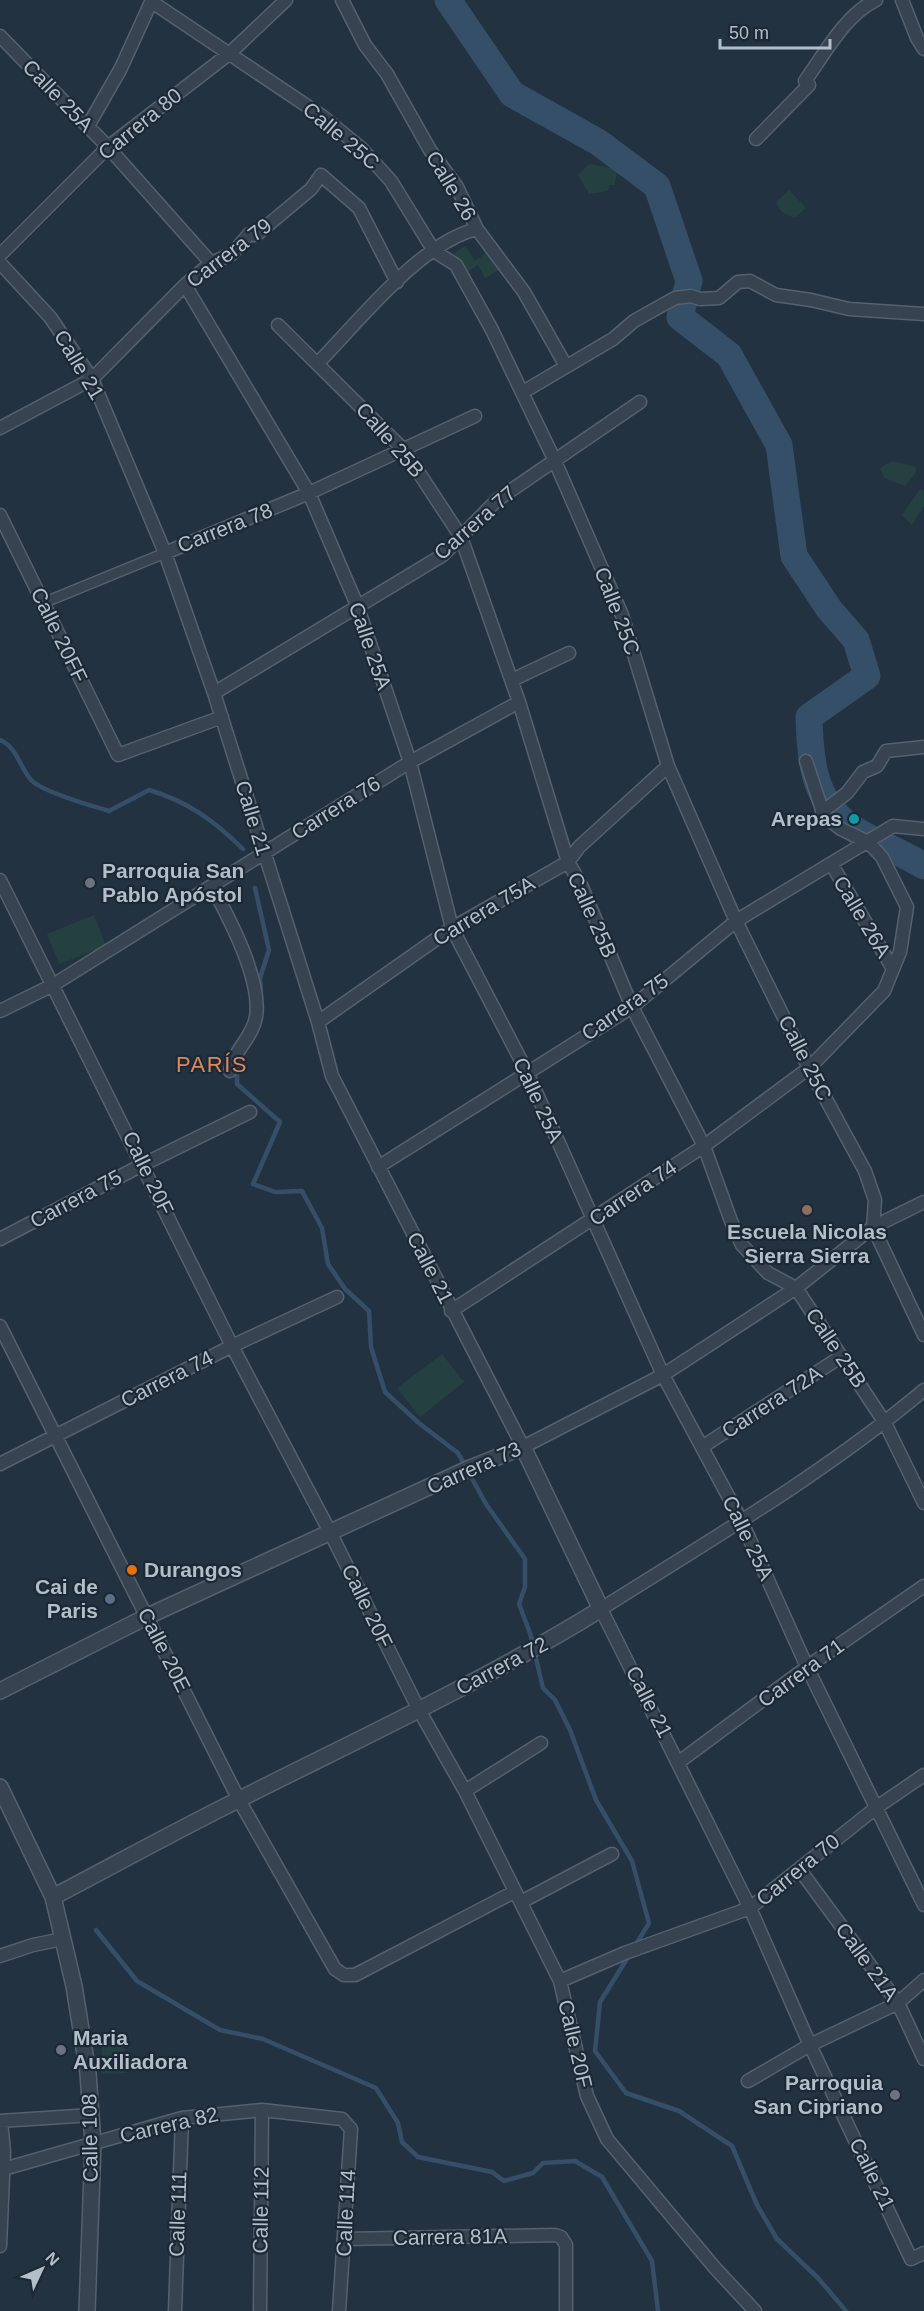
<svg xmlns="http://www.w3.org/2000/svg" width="924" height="2311" font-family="Helvetica,sans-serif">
  <rect width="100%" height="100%" fill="#233240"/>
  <path fill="#254041" d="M 589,164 L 617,169 L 615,185 L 609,185 L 608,191 L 589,194 L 578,175 Z
    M 789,190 L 806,208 L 796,217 C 787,216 779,212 776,202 Z
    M 465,246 L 475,261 L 489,251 L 501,269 L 485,278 L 478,265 L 466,273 L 454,253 Z
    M 892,461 L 916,467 L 915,474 L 905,486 L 884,478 L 880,468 Z
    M 920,489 L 924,491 L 924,506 L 912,525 L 902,515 Z
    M 94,915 L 106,946 L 59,964 L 47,934 Z
    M 442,1354 L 464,1382 L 420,1417 L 397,1388 Z
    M 102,2045 L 124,2047 L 127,2073 L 101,2074 Z"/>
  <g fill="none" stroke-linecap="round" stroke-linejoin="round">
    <path stroke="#354f68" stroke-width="4.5" d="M 0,740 C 17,747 19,766 31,780 C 42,792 92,806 109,811 L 149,790 C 189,802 213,820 243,849
      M 255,888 L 269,950 L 260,978 L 261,993
      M 237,1061 L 237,1084 L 280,1122 L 253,1184 L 275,1192 L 302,1191 L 322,1228 L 328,1264 L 345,1289 L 369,1311 L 371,1347 L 385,1392 L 420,1424 L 458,1453 L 486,1504 L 525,1559 L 525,1587 L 519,1604 L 530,1633 L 543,1688 L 555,1700 L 570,1730 L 596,1800 L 632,1861 L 649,1923 L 635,1946
      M 96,1930 L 137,1981 L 220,2030 L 263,2039 L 376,2088 L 398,2123 L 402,2142 L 418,2157 L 492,2172 L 504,2181 L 533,2173 L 543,2163 L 575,2161 L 602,2177 L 652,2261 L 658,2311
      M 630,1954 L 600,2002 L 595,2051 L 626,2093 L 679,2111 L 732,2146 L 757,2205 L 777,2239 L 818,2278 L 846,2311"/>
    <path stroke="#354f68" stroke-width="27" d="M 448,0 L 512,94 L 598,142 L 657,186 L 689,281 L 680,317 L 729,355 L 779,445 L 794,556 L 829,609 L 856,640 L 867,676 L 809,717 C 810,763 814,805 857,831 C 879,844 903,853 924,866"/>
    <g stroke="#55616e" stroke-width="12">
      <path id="pedestrian" d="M 43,603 L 165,553"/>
    </g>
    <g stroke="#55616e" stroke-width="15">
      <path id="minor" d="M 342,0 L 365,45 L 387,74 L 430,150 L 457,187 L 477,229 L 524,292 L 566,366
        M 902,0 L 917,38 L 924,49
        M 152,2 L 322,116 L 361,148 L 391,181 L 434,251 L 456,265 L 492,330 L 554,459 L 622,615 L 668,766 L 736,921 L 809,1068 L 865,1171 L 875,1200 L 873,1227 L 924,1335
        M 0,36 L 108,147 L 211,263
        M 88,126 L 121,68 L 152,0
        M 756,139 L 809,85 L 805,81 C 825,53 845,15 876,0
        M 0,255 L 108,147 L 230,53 L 286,0
        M 0,263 L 50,317 L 92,379 L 165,553 L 214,693 L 318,1022 L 332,1076 L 523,1447 L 663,1375 L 796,1288 L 873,1227 L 924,1202
        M 185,285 L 309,493 L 357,605 L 410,762 L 452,928 L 527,1072 L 663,1375 L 741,1520 L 807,1667 L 924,1905
        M 278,325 L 404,450 L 461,537 L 519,702 L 568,862 L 581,885 L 632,1007 L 704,1146 L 731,1221 L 742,1245 L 768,1273 L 796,1288 L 885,1423 L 924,1503
        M 319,362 C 359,321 421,242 477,229
        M 523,392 L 613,339 L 634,321 L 675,298 L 691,296 L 700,299 L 719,298 L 738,282 L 750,281 L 776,295 L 811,300 L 849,309 L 924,314
        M 0,428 L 92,379 L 185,285 L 211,263 L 232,254 L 249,234 L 256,235 L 311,189 L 321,175 L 359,208 L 397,282
        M 0,515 L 118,755 L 222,717
        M 165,553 L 309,493 L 475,416
        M 512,680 L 569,653
        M 214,693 L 443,555 L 497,500 L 640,402
        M 822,812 L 847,793 L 863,772 L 877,766 L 886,751 L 924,747
        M 832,865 L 893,969
        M 0,880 L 232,1346 L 330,1532 L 419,1710 L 465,1791 L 560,1981 L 587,2096 L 607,2139 L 715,2268 L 755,2311
        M 212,886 C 229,918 262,980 256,1017 C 253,1037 233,1051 230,1071
        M 0,1011 L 53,985 L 410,762 L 519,702
        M 318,1022 L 452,928 L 568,862 L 579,847 L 668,766
        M 378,1167 L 632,1007 L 736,921 L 893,826 L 924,829
        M 0,1239 L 144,1164 L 250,1112
        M 451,1311 L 704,1146 L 809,1068 L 884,991 L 900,952 L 907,907 L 882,857 L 868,842 L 841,829 L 824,816 L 806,761
        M 0,1326 L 239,1800 L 335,1969 L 344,1975 L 355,1975 L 514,1892
        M 924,1390 C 825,1473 710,1540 601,1609 L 750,1908 L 810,2045 L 911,2259 L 924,2253
        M 702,1447 L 842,1356
        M 0,1464 L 232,1346 L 337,1297
        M 679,1762 L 807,1667 L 924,1586
        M 465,1791 L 541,1743
        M 800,1870 L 898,2003 L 924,2059
        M 521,1902 L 612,1854
        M 0,1956 L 33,1945 L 63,1939
        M 560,1981 L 625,1953 L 750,1908 L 877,1807 L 924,1775
        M 748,2081 L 810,2045 L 898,2003 L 924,1980
        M 0,2121 L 92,2115
        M 0,2170 L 182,2118 L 262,2110 L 342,2119 L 351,2129 L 339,2311
        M 346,2239 L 555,2235 L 561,2237 L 566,2245 L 566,2311
        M 0,2246 L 4,2152 L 1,2121
        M 175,2311 L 182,2118
        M 260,2311 L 262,2110"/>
    </g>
    <g stroke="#55616e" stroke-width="18">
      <path id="tertiary" d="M 0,1691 L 148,1616 L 470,1468 L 523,1447 L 601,1609 C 486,1680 363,1737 242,1798 C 179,1829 116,1864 53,1897
        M 0,1787 L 53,1897 L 74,1986 L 88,2073 L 93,2144 L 87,2311"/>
    </g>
    <use href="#pedestrian" stroke="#374350" stroke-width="9"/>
    <use href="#minor" stroke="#374350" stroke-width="12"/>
    <use href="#tertiary" stroke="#374350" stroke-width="15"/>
  </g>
  <circle fill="#0f9aa8" stroke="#1c2835" stroke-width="2" cx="854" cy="819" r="6"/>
  <g fill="#6b7280" stroke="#1c2835" stroke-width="2">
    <circle cx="90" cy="883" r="6"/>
    <circle cx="61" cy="2050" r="6"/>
    <circle cx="895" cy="2095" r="6"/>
  </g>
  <circle fill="#8d6e63" stroke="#1c2835" stroke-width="2" cx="807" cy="1210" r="6"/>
  <circle fill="#e8710a" stroke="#1c2835" stroke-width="2" cx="132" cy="1570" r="6"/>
  <circle fill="#5c6f8a" stroke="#1c2835" stroke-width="2" cx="110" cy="1599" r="6"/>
  <g text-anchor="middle" stroke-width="4.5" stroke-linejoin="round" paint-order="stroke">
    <g font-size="21" fill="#b3becb" stroke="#1c2835">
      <text transform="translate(58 96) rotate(46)" y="7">Calle 25A</text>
      <text transform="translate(140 124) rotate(-39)" y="7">Carrera 80</text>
      <text transform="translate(341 136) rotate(40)" y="7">Calle 25C</text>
      <text transform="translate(451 186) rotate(59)" y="7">Calle 26</text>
      <text transform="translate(229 253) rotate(-37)" y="7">Carrera 79</text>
      <text transform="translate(79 365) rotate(59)" y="7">Calle 21</text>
      <text transform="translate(390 440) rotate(49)" y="7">Calle 25B</text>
      <text transform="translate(475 523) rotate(-41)" y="7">Carrera 77</text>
      <text transform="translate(225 528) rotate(-22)" y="7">Carrera 78</text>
      <text transform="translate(617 611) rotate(69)" y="7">Calle 25C</text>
      <text transform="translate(59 635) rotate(64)" y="7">Calle 20FF</text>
      <text transform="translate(370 646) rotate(71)" y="7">Calle 25A</text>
      <text transform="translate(336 808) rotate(-32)" y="7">Carrera 76</text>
      <text transform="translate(253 818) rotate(73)" y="7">Calle 21</text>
      <text transform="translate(484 911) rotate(-31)" y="7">Carrera 75A</text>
      <text transform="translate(592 915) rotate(66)" y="7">Calle 25B</text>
      <text transform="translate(862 917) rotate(59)" y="7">Calle 26A</text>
      <text transform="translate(625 1007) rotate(-35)" y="7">Carrera 75</text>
      <text transform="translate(805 1058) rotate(63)" y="7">Calle 25C</text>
      <text transform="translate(538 1100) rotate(65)" y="7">Calle 25A</text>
      <text transform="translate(148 1173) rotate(64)" y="7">Calle 20F</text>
      <text transform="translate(633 1193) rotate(-34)" y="7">Carrera 74</text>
      <text transform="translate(76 1199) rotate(-28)" y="7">Carrera 75</text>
      <text transform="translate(430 1268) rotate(63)" y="7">Calle 21</text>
      <text transform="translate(836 1348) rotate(56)" y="7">Calle 25B</text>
      <text transform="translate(167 1379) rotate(-27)" y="7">Carrera 74</text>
      <text transform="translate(772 1402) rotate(-33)" y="7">Carrera 72A</text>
      <text transform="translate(474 1468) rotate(-24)" y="7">Carrera 73</text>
      <text transform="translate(748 1538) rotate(64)" y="7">Calle 25A</text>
      <text transform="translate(367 1606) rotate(64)" y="7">Calle 20F</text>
      <text transform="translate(164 1650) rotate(63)" y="7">Calle 20E</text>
      <text transform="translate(502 1666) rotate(-28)" y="7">Carrera 72</text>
      <text transform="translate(801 1673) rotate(-36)" y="7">Carrera 71</text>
      <text transform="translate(649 1702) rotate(63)" y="7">Calle 21</text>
      <text transform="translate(798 1870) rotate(-39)" y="7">Carrera 70</text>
      <text transform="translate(867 1962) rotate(54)" y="7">Calle 21A</text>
      <text transform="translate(575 2044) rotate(77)" y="7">Calle 20F</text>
      <text transform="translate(169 2125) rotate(-13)" y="7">Carrera 82</text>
      <text transform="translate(90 2138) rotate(-91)" y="7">Calle 108</text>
      <text transform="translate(872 2174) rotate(64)" y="7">Calle 21</text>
      <text transform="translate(261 2210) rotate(-89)" y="7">Calle 112</text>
      <text transform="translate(346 2213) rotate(-87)" y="7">Calle 114</text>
      <text transform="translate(178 2214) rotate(-88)" y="7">Calle 111</text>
      <text transform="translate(450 2237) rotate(-1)" y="7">Carrera 81A</text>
    </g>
    <g font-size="21" font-weight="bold" fill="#b3becb" stroke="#1c2835" text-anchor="end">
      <text x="842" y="826">Arepas</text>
      <text x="102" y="878" text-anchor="start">Parroquia San<tspan x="102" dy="24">Pablo Apóstol</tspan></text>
      <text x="807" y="1239" text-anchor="middle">Escuela Nicolas<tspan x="807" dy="24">Sierra Sierra</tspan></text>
      <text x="144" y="1577" text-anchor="start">Durangos</text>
      <text x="98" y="1594">Cai de<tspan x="98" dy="24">Paris</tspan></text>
      <text x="73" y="2045" text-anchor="start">Maria<tspan x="73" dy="24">Auxiliadora</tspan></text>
      <text x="883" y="2090">Parroquia<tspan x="883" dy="24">San Cipriano</tspan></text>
    </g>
    <g font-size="22" letter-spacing="1.5" fill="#dd885c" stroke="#1c2835">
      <text x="212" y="1072">PARÍS</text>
    </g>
  </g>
  <g transform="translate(42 2269) rotate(46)" stroke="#1c2835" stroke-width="4.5" paint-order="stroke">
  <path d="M0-4.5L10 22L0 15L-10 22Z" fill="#b3becb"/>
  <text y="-9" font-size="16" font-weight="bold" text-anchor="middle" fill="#b3becb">N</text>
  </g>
  <path d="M720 39v9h110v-9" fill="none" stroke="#b3becb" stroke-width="3"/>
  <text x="729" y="39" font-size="18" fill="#b3becb" stroke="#1c2835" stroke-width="4.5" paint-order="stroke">50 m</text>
</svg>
